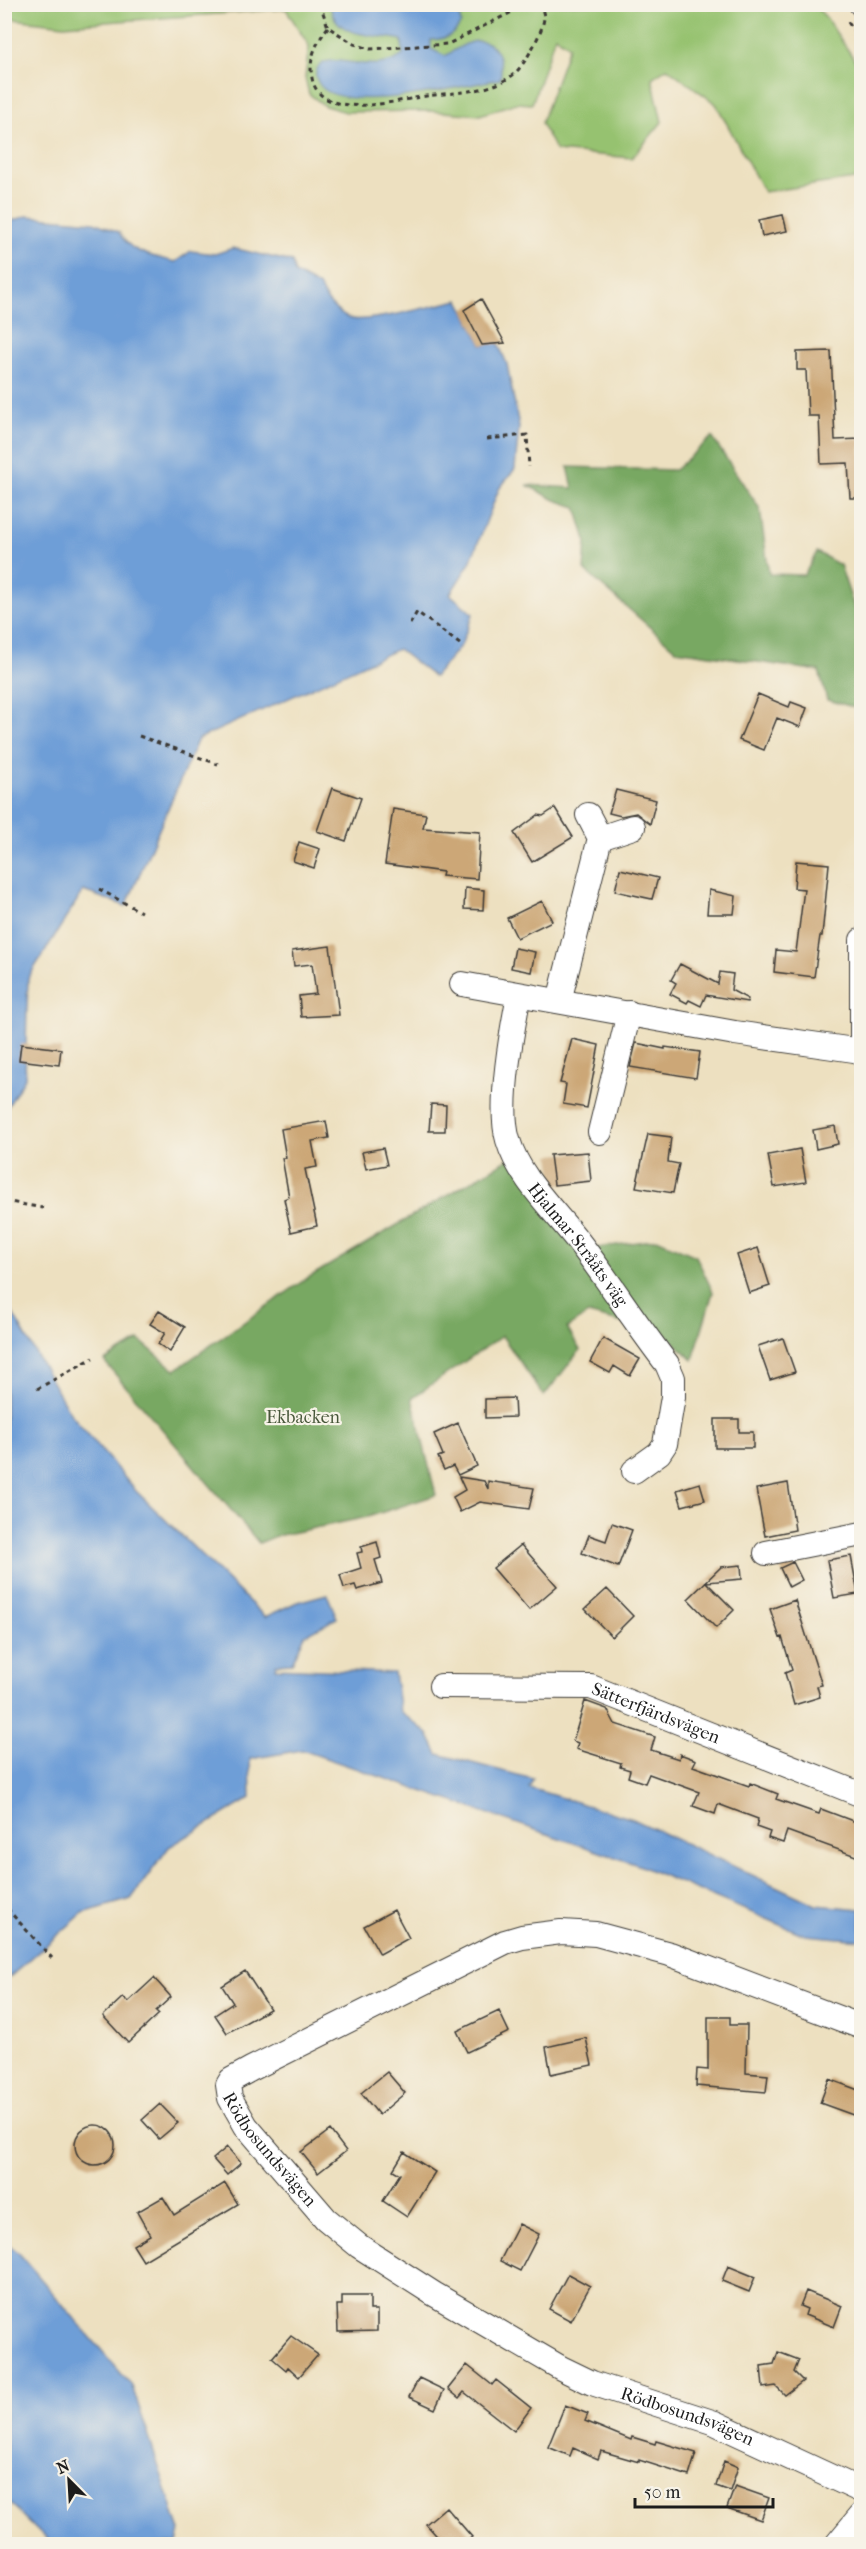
<svg xmlns="http://www.w3.org/2000/svg" width="866" height="2549" font-family="'IM FELL French Canon',serif">
  <rect width="100%" height="100%" fill="#f7f3e8"/>
  <filter id="ink" filterUnits="userSpaceOnUse"><feTurbulence type="fractalNoise" baseFrequency=".0167" numOctaves="2"/><feDisplacementMap in="SourceGraphic" scale="12" xChannelSelector="R" yChannelSelector="G"/><feConvolveMatrix kernelMatrix="1 2 1 2 8 2 1 2 1" color-interpolation-filters="sRGB"/></filter>
  <filter id="wash" filterUnits="userSpaceOnUse"><feTurbulence type="fractalNoise" baseFrequency=".008" numOctaves="4" result="noise"/><feDisplacementMap in="SourceGraphic" scale="24" xChannelSelector="R" yChannelSelector="G"/><feGaussianBlur stdDeviation="1.35" result="paint"/><feColorMatrix in="noise" values="0 0 0 0 0 0 0 0 0 0 0 0 0 0 0 0 0 1.4 0 .05"/><feComposite in="paint" operator="in"/></filter>
  <g filter="url(#wash)">
    <rect width="100%" height="100%" fill="#ede0c0"/>
    <path fill="#96c270" stroke="#596f46" stroke-width="1.5" d="M 5,4 L 813,5 L 824,15 L 861,69 L 861,178 L 764,192 L 716,104 L 667,68 L 652,78 L 662,122 L 632,158 L 556,151 L 541,123 L 569,46 L 555,36 L 532,104 L 516,103 L 480,115 L 431,111 L 346,112 L 325,106 L 309,94 L 305,78 L 309,46 L 286,9 L 64,25 L 5,18 Z"/>
    <path fill="#78a862" stroke="#4a623f" stroke-width="1.5" d="M 712,437 L 760,509 L 769,574 L 804,575 L 817,552 L 840,565 L 854,607 L 861,613 L 861,709 L 827,700 L 819,671 L 676,650 L 584,570 L 586,540 L 576,507 L 555,500 L 527,485 L 573,488 L 568,467 L 675,470 Z
      M 517,1154 L 597,1248 L 657,1239 L 696,1256 L 713,1292 L 693,1360 L 665,1334 L 588,1314 L 567,1328 L 580,1350 L 544,1396 L 502,1336 L 412,1398 L 436,1495 L 368,1517 L 276,1536 L 259,1543 L 104,1361 L 139,1340 L 175,1370 L 306,1279 Z"/>
    <path fill="#6e9ed7" stroke="#455d7a" stroke-width="1.5" d="M 330,5 L 378,5 L 388,8 L 395,5 L 457,5 L 461,23 C 454,36 446,39 431,40 L 431,49 L 445,56 C 453,51 462,45 471,42 C 495,36 504,60 500,79 C 466,85 336,118 318,82 C 315,76 315,70 320,65 C 333,51 374,77 403,55 L 402,40 C 377,34 335,40 330,5 Z
      M 27,216 L 94,222 L 119,232 C 130,254 153,256 175,262 L 191,251 L 215,254 L 233,248 L 292,262 L 295,273 L 320,287 C 323,298 337,313 348,318 C 363,325 439,304 459,300 L 482,345 L 498,343 L 507,364 L 519,426 L 515,469 L 499,489 L 470,563 L 450,594 L 473,614 L 461,645 L 434,677 L 398,649 L 198,739 L 126,906 L 83,891 L 28,978 L 25,1078 L 5,1111 L 5,223 Z
      M 5,1300 L 70,1413 L 136,1491 L 265,1617 L 297,1602 L 327,1594 L 337,1618 L 305,1635 L 292,1663 L 276,1664 L 275,1668 L 394,1673 L 400,1711 L 428,1734 L 438,1754 L 533,1779 L 529,1788 L 633,1819 L 816,1905 L 861,1909 L 861,1940 L 805,1935 L 638,1865 L 302,1750 L 250,1759 L 251,1798 L 169,1847 L 131,1899 L 83,1913 L 5,1981 Z
      M 5,2242 L 18,2252 L 132,2386 L 180,2531 L 177,2544 L 51,2544 L 5,2499 Z"/>
    <g id="blocks">
      <path fill="#cca777" d="M 783,215 L 787,231 L 762,236 L 759,220 Z
        M 481,299 L 505,343 L 482,345 L 464,310 Z
        M 831,351 L 835,440 L 861,439 L 861,498 L 850,498 L 848,463 L 821,464 L 819,416 L 808,416 L 806,370 L 797,370 L 797,352 Z
        M 758,694 L 789,707 L 791,702 L 807,708 L 800,727 L 777,718 L 764,750 L 739,740 Z
        M 332,788 L 361,798 L 346,841 L 317,831 Z
        M 616,790 L 656,800 L 650,824 L 636,813 L 621,816 L 609,813 Z
        M 555,808 L 573,837 L 532,862 L 514,833 L 538,815 L 543,816 Z
        M 393,809 L 426,814 L 423,828 L 480,832 L 477,879 L 442,876 L 443,872 L 385,864 Z
        M 299,842 L 320,849 L 314,868 L 293,861 Z
        M 796,861 L 829,864 L 822,936 L 820,936 L 814,977 L 774,972 L 776,950 L 796,952 L 804,889 L 794,888 Z
        M 620,869 L 658,878 L 652,899 L 615,891 Z
        M 465,888 L 484,890 L 483,910 L 464,909 Z
        M 709,890 L 736,896 L 734,914 L 707,914 Z
        M 542,901 L 552,921 L 517,938 L 507,918 Z
        M 330,946 L 339,1015 L 301,1017 L 299,996 L 316,994 L 312,964 L 294,966 L 292,951 Z
        M 515,948 L 535,952 L 531,972 L 511,968 Z
        M 680,964 L 718,984 L 720,972 L 733,974 L 731,990 L 748,999 L 747,1002 L 706,995 L 701,1006 L 689,1000 L 687,1003 L 670,994 L 676,983 L 671,980 Z
        M 572,1039 L 599,1045 L 587,1108 L 563,1104 L 566,1084 L 560,1083 Z
        M 636,1043 L 665,1049 L 665,1047 L 700,1052 L 696,1078 L 630,1067 Z
        M 21,1044 L 61,1049 L 59,1065 L 19,1060 Z
        M 431,1104 L 446,1105 L 445,1131 L 429,1131 Z
        M 326,1121 L 329,1138 L 312,1141 L 317,1167 L 305,1169 L 317,1226 L 291,1232 L 284,1199 L 289,1197 L 282,1158 L 286,1158 L 281,1129 Z
        M 835,1126 L 838,1144 L 816,1149 L 813,1130 Z
        M 648,1134 L 671,1137 L 668,1162 L 679,1164 L 673,1193 L 636,1187 Z
        M 383,1148 L 387,1165 L 366,1169 L 362,1152 Z
        M 800,1149 L 806,1182 L 774,1187 L 768,1155 Z
        M 588,1152 L 591,1181 L 554,1185 L 550,1155 Z
        M 758,1248 L 770,1286 L 749,1293 L 737,1255 Z
        M 159,1311 L 185,1327 L 170,1352 L 158,1344 L 165,1333 L 150,1324 Z
        M 603,1338 L 640,1359 L 630,1376 L 614,1366 L 610,1373 L 590,1362 Z
        M 783,1338 L 795,1372 L 770,1380 L 758,1346 Z
        M 514,1398 L 515,1417 L 485,1418 L 485,1399 Z
        M 715,1419 L 739,1419 L 739,1432 L 753,1432 L 753,1448 L 715,1448 Z
        M 458,1423 L 477,1466 L 458,1475 L 453,1466 L 444,1470 L 438,1457 L 443,1455 L 434,1434 Z
        M 459,1477 L 484,1481 L 488,1489 L 488,1481 L 534,1488 L 529,1509 L 480,1502 L 460,1512 L 453,1497 L 465,1490 Z
        M 700,1483 L 705,1500 L 682,1506 L 677,1490 Z
        M 788,1483 L 795,1530 L 765,1536 L 756,1489 Z
        M 612,1523 L 632,1530 L 618,1567 L 582,1553 L 589,1535 L 606,1541 Z
        M 377,1542 L 381,1558 L 375,1560 L 382,1583 L 357,1590 L 355,1585 L 344,1588 L 340,1575 L 361,1568 L 357,1553 L 362,1552 L 361,1547 Z
        M 521,1545 L 557,1586 L 529,1610 L 493,1568 Z
        M 851,1556 L 858,1594 L 834,1598 L 827,1560 Z
        M 793,1562 L 802,1580 L 789,1587 L 780,1568 Z
        M 741,1565 L 742,1579 L 706,1582 L 734,1610 L 716,1628 L 688,1599 L 721,1567 Z
        M 607,1589 L 633,1616 L 612,1637 L 585,1609 Z
        M 795,1600 L 822,1685 L 817,1686 L 820,1697 L 794,1705 L 785,1673 L 792,1670 L 782,1637 L 780,1638 L 770,1609 Z
        M 585,1701 L 607,1709 L 615,1724 L 655,1737 L 651,1750 L 679,1759 L 680,1754 L 696,1760 L 693,1766 L 749,1786 L 750,1783 L 778,1794 L 776,1799 L 819,1814 L 821,1809 L 861,1824 L 861,1858 L 787,1831 L 783,1843 L 768,1838 L 770,1832 L 756,1827 L 758,1819 L 718,1804 L 715,1814 L 693,1806 L 699,1792 L 649,1774 L 645,1783 L 628,1777 L 630,1770 L 620,1767 L 621,1763 L 576,1749 L 578,1743 L 573,1741 Z
        M 394,1910 L 409,1938 L 380,1954 L 364,1926 Z
        M 245,1971 L 270,2009 L 227,2033 L 215,2015 L 233,2003 L 222,1986 Z
        M 154,1978 L 171,1997 L 156,2011 L 159,2014 L 128,2043 L 103,2016 L 123,1997 L 128,2002 Z
        M 499,2011 L 509,2032 L 467,2052 L 457,2031 Z
        M 708,2017 L 730,2017 L 730,2025 L 747,2025 L 746,2073 L 768,2075 L 766,2092 L 696,2086 L 697,2069 L 708,2070 Z
        M 586,2038 L 592,2065 L 551,2074 L 546,2047 Z
        M 387,2072 L 405,2093 L 379,2115 L 361,2093 Z
        M 829,2079 L 861,2091 L 853,2115 L 820,2103 Z
        M 160,2104 L 178,2123 L 159,2139 L 142,2120 Z
        M75 2145a20 20 0 1 1 40 0a20 20 0 1 1-40 0Z
        M 330,2130 L 346,2151 L 318,2173 L 301,2152 Z
        M 227,2147 L 241,2163 L 227,2175 L 213,2159 Z
        M 404,2152 L 435,2172 L 407,2217 L 383,2201 L 400,2174 L 393,2170 Z
        M 225,2183 L 238,2204 L 143,2261 L 133,2245 L 150,2235 L 137,2212 L 163,2197 L 174,2215 Z
        M 519,2224 L 539,2234 L 520,2271 L 500,2261 Z
        M 728,2266 L 755,2277 L 749,2292 L 722,2281 Z
        M 568,2274 L 590,2286 L 571,2321 L 549,2309 Z
        M 806,2291 L 842,2306 L 834,2327 L 805,2315 L 807,2309 L 800,2306 Z
        M 342,2296 L 370,2296 L 370,2310 L 377,2310 L 377,2331 L 338,2332 L 337,2305 L 342,2305 Z
        M 291,2336 L 318,2355 L 299,2377 L 288,2367 L 286,2370 L 272,2358 Z
        M 778,2352 L 799,2360 L 794,2372 L 803,2381 L 785,2395 L 776,2386 L 763,2388 L 761,2366 L 774,2364 Z
        M 467,2365 L 492,2385 L 496,2380 L 531,2408 L 514,2431 L 464,2392 L 459,2398 L 448,2389 Z
        M 419,2378 L 444,2390 L 435,2409 L 409,2397 Z
        M 565,2405 L 588,2414 L 585,2421 L 631,2440 L 632,2437 L 655,2444 L 656,2441 L 696,2453 L 689,2476 L 639,2460 L 639,2462 L 601,2451 L 598,2459 L 573,2448 L 570,2456 L 548,2447 Z
        M 724,2461 L 738,2467 L 730,2491 L 716,2486 Z
        M 735,2486 L 769,2498 L 761,2520 L 727,2508 Z
        M 446,2507 L 472,2537 L 463,2544 L 444,2544 L 426,2524 Z"/>
    </g>
  </g>
  <g filter="url(#ink)">
    <use href="#blocks" fill-opacity="0" stroke="#3b3935" stroke-width="1.5"/>
    <g fill="none" stroke-linecap="round" stroke-linejoin="round">
      <g stroke="#3b3935" stroke-width="26">
        <g id="minor">
          <path d="M 861,4 L 862,5"/>
          <path d="M 600,838 L 633,827"/>
          <path d="M 862,940 L 862,1054"/>
          <path d="M 462,984 L 735,1033 L 861,1051"/>
          <path id="s1" d="M 519,995 C 512,1030 498,1107 508,1140 C 519,1178 554,1210 578,1241 C 609,1281 636,1324 667,1364 L 673,1378 L 673,1397 L 665,1444 L 659,1453 L 634,1471"/>
          <path d="M 559,1001 L 600,838 L 588,815"/>
          <path d="M 600,1132 L 629,1013"/>
          <path d="M 766,1553 L 862,1534"/>
          <path id="s2" d="M 441,1686 L 591,1687 L 862,1795"/>
          <path id="s3" d="M 862,2027 L 670,1954 L 596,1934 L 561,1932 L 522,1937 L 505,1942 L 251,2069 L 231,2080 L 228,2085 L 230,2098 L 246,2126 L 326,2219 L 359,2246 L 434,2294 L 561,2368 L 592,2383 L 715,2423 L 862,2491"/>
          <path d="M 837,2544 L 862,2514"/>
        </g>
      </g>
      <path stroke="#3b3935" stroke-width="3" stroke-dasharray="4.5 4.5" stroke-linecap="butt" d="M 320,4 L 328,27 L 354,44 L 370,49 L 448,44 L 528,4
        M 848,22 L 862,44
        M 328,27 C 317,42 308,58 312,78 C 320,122 395,101 426,96 C 455,92 491,93 514,74 C 524,66 543,32 544,18 C 544,14 542,9 541,4
        M 487,439 L 527,435 L 529,467
        M 410,624 L 417,612 L 461,645
        M 139,736 L 218,764
        M 99,889 L 141,912
        M 4,1201 L 43,1208
        M 37,1389 L 93,1358
        M 4,1900 L 10,1912 L 52,1958"/>
      <use href="#minor" stroke="#fff" stroke-width="24"/>
    </g>
  </g>
  <g text-anchor="middle" stroke-width="4.5" stroke-linejoin="round" paint-order="stroke">
    <g font-size="18" fill="#1c1c1c" stroke="#f7f3e8">
      <text dy="6" stroke="none"><textPath href="#s1" startOffset="273">Hjalmar Strååts väg</textPath></text>
      <text dy="6" stroke="none"><textPath href="#s2" startOffset="220">Sätterfjärdsvägen</textPath></text>
      <text dy="6" stroke="none"><textPath href="#s3" startOffset="765">Rödbosundsvägen</textPath></text>
      <text dy="6" stroke="none"><textPath href="#s3" startOffset="1269">Rödbosundsvägen</textPath></text>
    </g>
    <g font-size="18" fill="#475639" stroke="#f7f3e8">
      <text x="303" y="1423">Ekbacken</text>
    </g>
  </g>
  <rect width="866" height="2549" fill="none" stroke="#f7f3e8" stroke-width="24"/>
  <g transform="translate(69 2480) rotate(336)" stroke="#f7f3e8" stroke-width="4.5" paint-order="stroke">
  <path d="M0-4.5L10 22L0 15L-10 22Z" fill="#1c1c1c"/>
  <text y="-9" font-size="16" font-weight="bold" text-anchor="middle" fill="#1c1c1c">N</text>
  </g>
  <path d="M635 2498v9h138v-9" fill="none" stroke="#1c1c1c" stroke-width="3"/>
  <text x="644" y="2498" font-size="18" fill="#1c1c1c" stroke="#f7f3e8" stroke-width="4.5" paint-order="stroke">50 m</text>
</svg>
